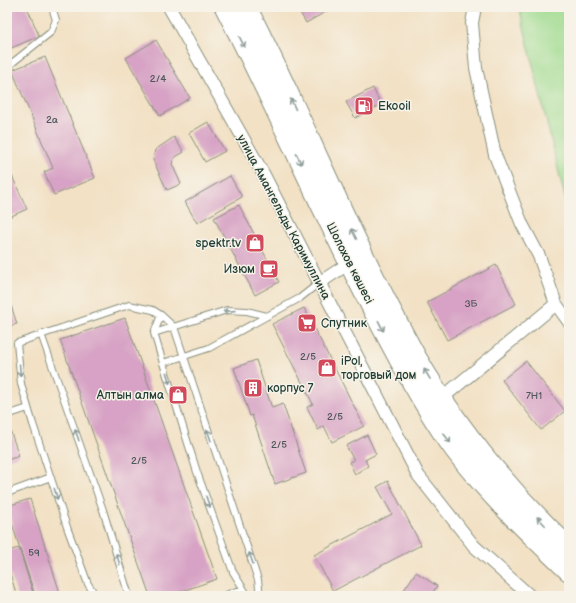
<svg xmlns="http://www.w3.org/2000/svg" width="576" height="603" font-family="'Balsamiq Sans',sans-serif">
  <rect width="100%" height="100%" fill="#f7f3e8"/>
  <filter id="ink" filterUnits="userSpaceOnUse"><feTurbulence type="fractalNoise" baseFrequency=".025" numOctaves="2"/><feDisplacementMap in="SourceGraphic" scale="8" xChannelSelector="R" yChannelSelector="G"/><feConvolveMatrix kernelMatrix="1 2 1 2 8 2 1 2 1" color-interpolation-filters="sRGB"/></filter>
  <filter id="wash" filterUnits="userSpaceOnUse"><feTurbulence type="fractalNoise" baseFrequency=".012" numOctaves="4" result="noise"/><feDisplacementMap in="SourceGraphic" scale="16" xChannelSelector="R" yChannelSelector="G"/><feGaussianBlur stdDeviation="0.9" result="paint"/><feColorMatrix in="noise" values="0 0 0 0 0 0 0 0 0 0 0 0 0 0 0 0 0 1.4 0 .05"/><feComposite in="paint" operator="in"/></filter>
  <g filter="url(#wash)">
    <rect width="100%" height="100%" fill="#f2e1c5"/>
    <path fill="#9fdb8f" stroke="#5f8c62" d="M 519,7 L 569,7 L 569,211 L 564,194 Z"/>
    <g id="blocks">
      <path fill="#d7a2c5" d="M 7,7 L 27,7 L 39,36 L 7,50 Z
        M 297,7 L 334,7 L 306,23 Z
        M 156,40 L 190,98 L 160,116 L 126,58 Z
        M 45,57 L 95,178 L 54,195 L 44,172 L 53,168 L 12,70 Z
        M 373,88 L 381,105 L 355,118 L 346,102 Z
        M 208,122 L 225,151 L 205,162 L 189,133 Z
        M 174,137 L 184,152 L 174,158 L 172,164 L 181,184 L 167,190 L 153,160 L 155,150 Z
        M 7,165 L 27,209 L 7,218 Z
        M 230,176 L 242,197 L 197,223 L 185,202 Z
        M 239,205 L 279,282 L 255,295 L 214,218 Z
        M 496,265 L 516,304 L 447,340 L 427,302 Z
        M 7,293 L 17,324 L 7,327 Z
        M 304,308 L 364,426 L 332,442 L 324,426 L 318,430 L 307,407 L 313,404 L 272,324 Z
        M 125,318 L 217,579 L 168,596 L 150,596 L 60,340 Z
        M 256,360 L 272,408 L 283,404 L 306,473 L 275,484 L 252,415 L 250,416 L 234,368 Z
        M 526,361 L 565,411 L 541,430 L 502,380 Z
        M 7,424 L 8,424 L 19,456 L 7,460 Z
        M 367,435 L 376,454 L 365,460 L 368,466 L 355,474 L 349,462 L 354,460 L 346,446 Z
        M 388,481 L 421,545 L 333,591 L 314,555 L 392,514 L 377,487 Z
        M 30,499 L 61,596 L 35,596 L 7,508 L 7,506 Z
        M 19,548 L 34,596 L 17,596 L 7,564 L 7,551 Z
        M 416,572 L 437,586 L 430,596 L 400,596 Z"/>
    </g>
  </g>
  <g filter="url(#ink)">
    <use href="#blocks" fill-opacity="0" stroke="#888f7c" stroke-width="1"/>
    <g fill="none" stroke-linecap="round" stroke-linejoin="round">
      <g stroke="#888f7c" stroke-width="8">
        <path id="service" d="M 7,67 L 51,32 L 56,20 L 52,7
          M 161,315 L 154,333 L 163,363 L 197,472 L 233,572 L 248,596
          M 154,333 L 227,310 L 247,311 L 267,316
          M 41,334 L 103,510 L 129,596
          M 163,363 L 209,348 L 300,298 L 319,283
          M 7,415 L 28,408
          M 7,493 L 51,477
          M 96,596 L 88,584 L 68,530 L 33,424 L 21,384 L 17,343 L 129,305 L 153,310 L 161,315 L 174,327 L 258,580 L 260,596
          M 223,596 L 243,589"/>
      </g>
      <g stroke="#888f7c" stroke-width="14">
        <path id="minor" d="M 169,7 L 264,175 L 418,475 L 474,546 L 530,596
          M 319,283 L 354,260
          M 556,304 L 569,322
          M 442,398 L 556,304 L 539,256 L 522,224 L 495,155 L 476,68 L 472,23 L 475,7"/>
      </g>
      <g stroke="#888f7c" stroke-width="22">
        <path id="trunk" d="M 225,7 C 273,100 315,196 363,290 C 388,339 413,387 443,433 C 478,485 524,528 569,571
          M 246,7 C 268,48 287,91 307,134 C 341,209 376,285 416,357 C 457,428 510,492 569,548"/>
      </g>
      <use href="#service" stroke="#fff" stroke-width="6"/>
      <use href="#minor" stroke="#fff" stroke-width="12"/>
      <use href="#trunk" stroke="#fff" stroke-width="20"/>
    </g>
    <defs><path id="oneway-shaft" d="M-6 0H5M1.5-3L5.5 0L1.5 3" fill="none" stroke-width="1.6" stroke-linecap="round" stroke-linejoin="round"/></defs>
    <g stroke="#8f9e9a">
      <use href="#oneway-shaft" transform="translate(242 42) rotate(63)"/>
      <use href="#oneway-shaft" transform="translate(293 104) rotate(-115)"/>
      <use href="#oneway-shaft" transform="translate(299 159) rotate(64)"/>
      <use href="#oneway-shaft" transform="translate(354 234) rotate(-116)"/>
      <use href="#oneway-shaft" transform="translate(229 311) rotate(176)"/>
      <use href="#oneway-shaft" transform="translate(381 326) rotate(63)"/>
      <use href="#oneway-shaft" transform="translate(20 370) rotate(85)"/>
      <use href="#oneway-shaft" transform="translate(427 374) rotate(-121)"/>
      <use href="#oneway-shaft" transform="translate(168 378) rotate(73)"/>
      <use href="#oneway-shaft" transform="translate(77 435) rotate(-109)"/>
      <use href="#oneway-shaft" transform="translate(209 435) rotate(-109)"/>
      <use href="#oneway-shaft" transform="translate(447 438) rotate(53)"/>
      <use href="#oneway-shaft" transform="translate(56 494) rotate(72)"/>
      <use href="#oneway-shaft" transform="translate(208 502) rotate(70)"/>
      <use href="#oneway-shaft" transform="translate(541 521) rotate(-134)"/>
      <use href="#oneway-shaft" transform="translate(251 558) rotate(-109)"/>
      <use href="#oneway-shaft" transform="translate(118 559) rotate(-107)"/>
    </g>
  </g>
  <defs>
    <g id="fuel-square" transform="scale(1)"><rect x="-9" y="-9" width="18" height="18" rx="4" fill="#d1495b" stroke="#f7f3e8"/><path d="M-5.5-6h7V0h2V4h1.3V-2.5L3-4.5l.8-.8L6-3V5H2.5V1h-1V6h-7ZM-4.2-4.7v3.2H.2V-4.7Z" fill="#fff"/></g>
    <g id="shop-square" transform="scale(1)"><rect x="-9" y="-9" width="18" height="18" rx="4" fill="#d1495b" stroke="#f7f3e8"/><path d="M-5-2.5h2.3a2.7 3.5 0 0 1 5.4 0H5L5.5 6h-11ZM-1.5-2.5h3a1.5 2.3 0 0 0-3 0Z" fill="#fff"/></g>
    <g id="cafe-square" transform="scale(1)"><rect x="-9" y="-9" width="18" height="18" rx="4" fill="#d1495b" stroke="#f7f3e8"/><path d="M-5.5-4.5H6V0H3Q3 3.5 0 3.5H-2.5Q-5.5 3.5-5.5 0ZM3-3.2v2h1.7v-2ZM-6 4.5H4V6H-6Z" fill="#fff"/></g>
    <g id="supermarket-square" transform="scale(1)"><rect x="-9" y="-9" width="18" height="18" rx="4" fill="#d1495b" stroke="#f7f3e8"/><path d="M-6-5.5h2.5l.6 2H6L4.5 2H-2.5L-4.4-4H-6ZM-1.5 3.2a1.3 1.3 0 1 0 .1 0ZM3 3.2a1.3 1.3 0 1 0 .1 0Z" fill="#fff"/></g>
    <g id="building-square" transform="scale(1)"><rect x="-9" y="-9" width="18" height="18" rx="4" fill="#d1495b" stroke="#f7f3e8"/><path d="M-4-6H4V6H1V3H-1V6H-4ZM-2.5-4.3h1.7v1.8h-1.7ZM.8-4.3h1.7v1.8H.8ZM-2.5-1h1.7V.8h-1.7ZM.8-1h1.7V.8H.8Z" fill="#fff"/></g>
  </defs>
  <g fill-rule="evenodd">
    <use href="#fuel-square" x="364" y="106"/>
    <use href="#shop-square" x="255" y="243"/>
    <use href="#cafe-square" x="269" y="269"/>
    <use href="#supermarket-square" x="307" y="323"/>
    <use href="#shop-square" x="327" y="368"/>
    <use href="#building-square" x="253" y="388"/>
    <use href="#shop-square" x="178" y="395"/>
  </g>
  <g text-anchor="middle" stroke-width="3" stroke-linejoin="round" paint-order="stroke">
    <g font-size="10" fill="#4d5658">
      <text x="158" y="82">2/4</text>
      <text x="52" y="123">2а</text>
      <text x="471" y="307">3Б</text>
      <text x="308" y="360">2/5</text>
      <text x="534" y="399">7Н1</text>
      <text x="335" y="420">2/5</text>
      <text x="279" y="448">2/5</text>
      <text x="139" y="464">2/5</text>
      <text x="34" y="556">59</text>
    </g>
    <g font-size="12" fill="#1f3d34" stroke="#f7f3e8" text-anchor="start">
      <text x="378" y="110">Ekooil</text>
      <text x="241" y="247" text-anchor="end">spektr.tv</text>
      <text x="255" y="273" text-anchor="end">Изюм</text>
      <text x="321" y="327">Спутник</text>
      <text x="341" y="365">iPol,<tspan x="341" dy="14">торговый дом</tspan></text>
      <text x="267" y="392">корпус 7</text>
      <text x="164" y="399" text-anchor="end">Алтын алма</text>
    </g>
    <g font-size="12" fill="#1f3d34" stroke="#f7f3e8">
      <text transform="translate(284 217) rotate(62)" y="4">улица Амангельды Каримуллина</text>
      <text transform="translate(350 263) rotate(63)" y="4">Шолохов көшесі</text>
    </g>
  </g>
  <rect width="576" height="603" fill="none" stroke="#f7f3e8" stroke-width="24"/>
</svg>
